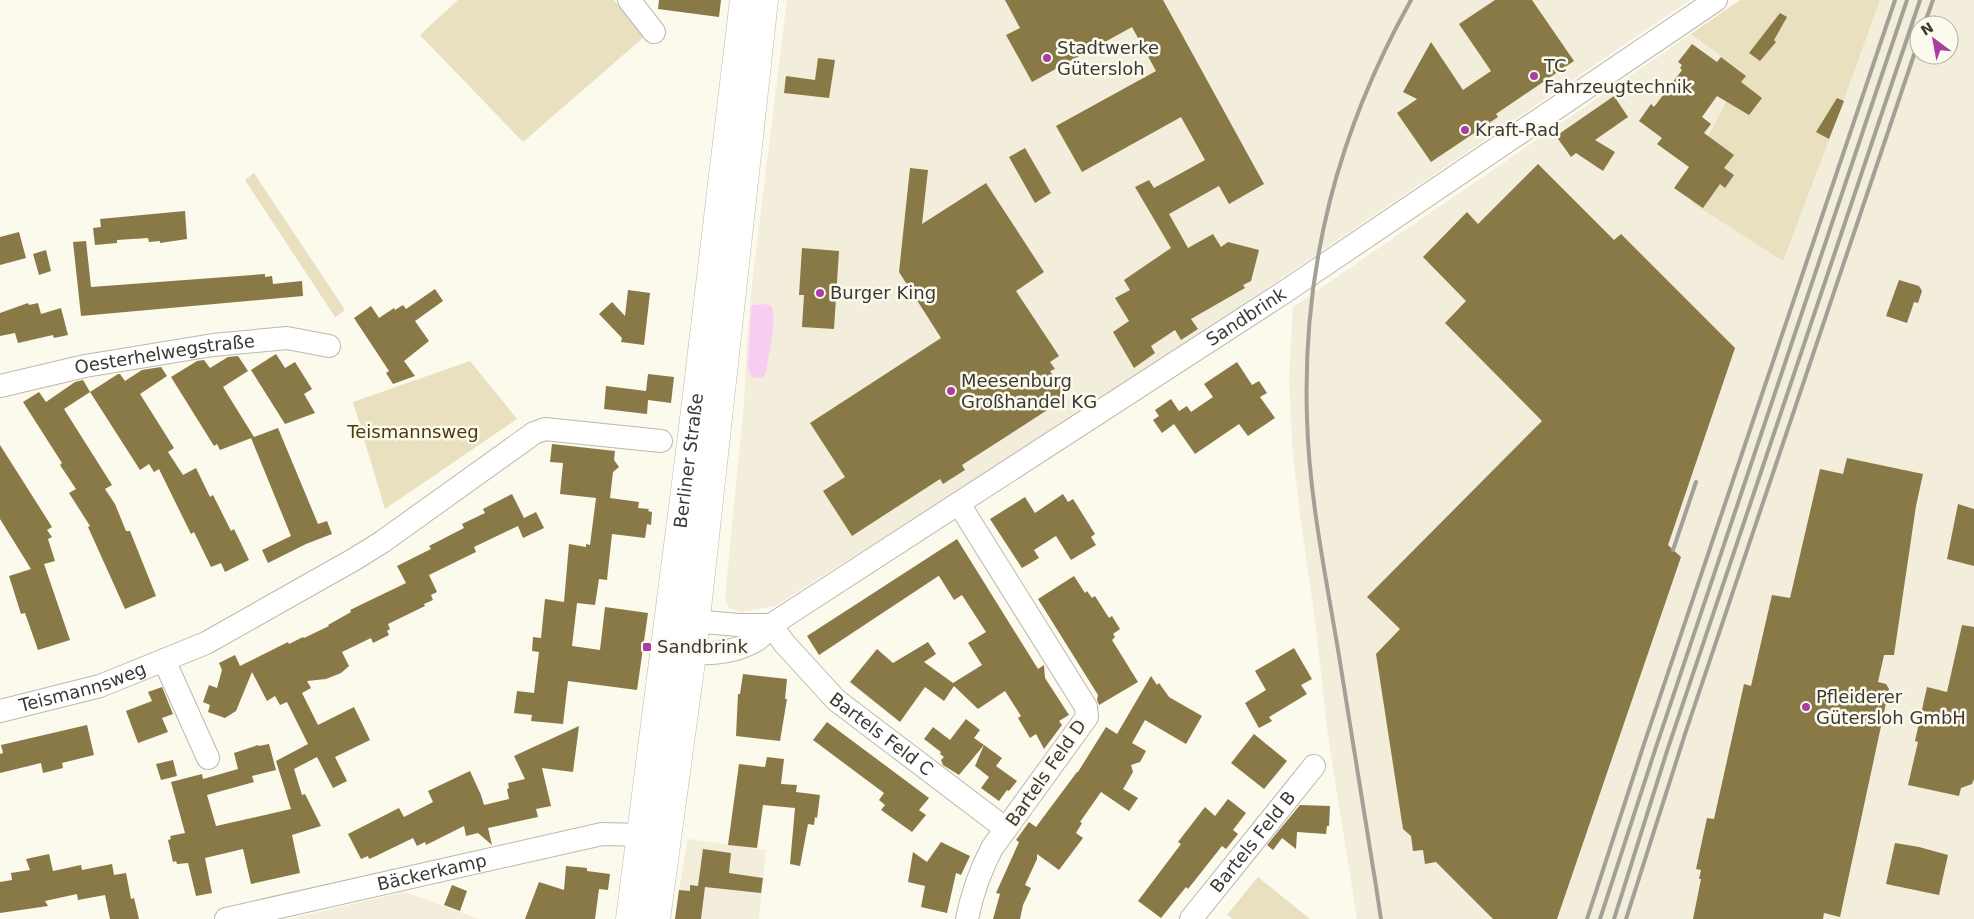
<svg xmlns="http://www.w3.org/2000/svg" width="1974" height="919" font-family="'DejaVu Sans',sans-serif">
  <rect width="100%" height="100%" fill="#fcf9ed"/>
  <path fill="#f3eddb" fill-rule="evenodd" d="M 787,0 L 1690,0 L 1132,380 L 775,606 L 742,612 L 729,608 L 725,599 L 744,403 L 747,341 L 752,284 Z
    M 1880,0 L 1974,0 L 1974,919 L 1357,919 L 1328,736 L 1315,619 L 1301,522 L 1293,456 L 1289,379 L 1293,307 L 1691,34 L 1742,72 L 1704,144 L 1871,26 ZM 1919,25 L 1949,25 L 1949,55 L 1919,55 Z
    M 688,839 L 766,850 L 759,919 L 674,919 Z
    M 405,892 L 479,919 L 288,919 Z"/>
  <path fill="#e9e0bf" d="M 458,0 L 614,0 L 644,37 L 523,142 L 420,35 Z
    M 1740,0 L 1880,0 L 1835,124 L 1783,261 L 1691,202 L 1722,159 L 1704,144 L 1742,72 L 1691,34 Z
    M 254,173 L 345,310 L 335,317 L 245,180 Z
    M 470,361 L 517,419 L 385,509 L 353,402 Z
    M 1258,877 L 1310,919 L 1233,919 L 1227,915 Z"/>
  <path fill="#f9ccf3" d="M 764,304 L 771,306 C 778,320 768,355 766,372 L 763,377 L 754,378 L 750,374 L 748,366 L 751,307 L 753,305 Z"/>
  <path fill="#887946" d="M 659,0 L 721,0 L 719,17 L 658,9 Z
    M 1005,0 L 1163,0 L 1264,184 L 1229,204 L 1219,186 L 1169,214 L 1188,248 L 1213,234 L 1221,247 L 1228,242 L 1259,250 L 1251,281 L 1243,285 L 1245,288 L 1191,319 L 1198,329 L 1181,340 L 1175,330 L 1151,346 L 1155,353 L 1134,368 L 1113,332 L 1129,321 L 1115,298 L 1130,290 L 1124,280 L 1171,248 L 1135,187 L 1149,180 L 1154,188 L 1205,160 L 1181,117 L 1082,172 L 1056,126 L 1156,71 L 1132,27 L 1032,82 L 1006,35 L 1020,28 Z
    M 1495,0 L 1532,0 L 1574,61 L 1496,114 L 1498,117 L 1431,162 L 1397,113 L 1417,99 L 1403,92 L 1431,42 L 1463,90 L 1491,71 L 1459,24 Z
    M 1780,13 L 1787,17 L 1774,40 L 1776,42 L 1760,61 L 1749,53 Z
    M 1692,44 L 1717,62 L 1721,57 L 1746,76 L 1741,82 L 1762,98 L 1749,115 L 1717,96 L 1702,117 L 1711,124 L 1704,133 L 1734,155 L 1724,168 L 1734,175 L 1725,188 L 1720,184 L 1703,208 L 1674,188 L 1689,167 L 1657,144 L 1662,138 L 1639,121 L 1651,104 L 1654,107 L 1682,70 L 1680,68 L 1682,65 L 1678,62 Z
    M 818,58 L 835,60 L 829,98 L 784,93 L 786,76 L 815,80 Z
    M 1614,96 L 1628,117 L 1595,140 L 1615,152 L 1603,171 L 1576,153 L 1571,157 L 1556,136 Z
    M 1837,98 L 1844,101 L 1829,139 L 1816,132 Z
    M 1025,148 L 1051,193 L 1035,203 L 1009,157 Z
    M 1538,164 L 1614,240 L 1621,234 L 1735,348 L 1668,545 L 1681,557 L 1557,919 L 1493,919 L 1436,862 L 1425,864 L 1423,850 L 1413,851 L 1411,836 L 1403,829 L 1376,654 L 1400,629 L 1367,597 L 1542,421 L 1445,323 L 1466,301 L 1423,257 L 1467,212 L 1478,224 Z
    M 910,168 L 928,170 L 922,224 L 986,183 L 1044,272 L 1016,291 L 1059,356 L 1050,362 L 1055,369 L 1050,371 L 1066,395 L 1051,405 L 1052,407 L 962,465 L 965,470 L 943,484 L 940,479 L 852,536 L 823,491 L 845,477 L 810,423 L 941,338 L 899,272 Z
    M 185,211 L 187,239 L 160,243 L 160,241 L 149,242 L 148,238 L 117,240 L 117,243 L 95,245 L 93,228 L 101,227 L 100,219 Z
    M 19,232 L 26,258 L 0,265 L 0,237 Z
    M 86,241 L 91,287 L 265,274 L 265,277 L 272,276 L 273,284 L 302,281 L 303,296 L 81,316 L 73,242 Z
    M 802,248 L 839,251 L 834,329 L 802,327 L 804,295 L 799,295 Z
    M 46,250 L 51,271 L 39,275 L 33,254 Z
    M 1899,280 L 1919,286 L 1922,291 L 1918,303 L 1914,302 L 1907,323 L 1886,316 Z
    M 435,289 L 443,301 L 415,321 L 429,341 L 404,361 L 415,376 L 393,384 L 386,373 L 389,371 L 354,318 L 371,306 L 379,318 L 394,308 L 395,310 L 403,305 L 406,309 Z
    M 628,290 L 650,293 L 644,345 L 621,342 L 622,338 L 599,314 L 612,302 L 625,316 Z
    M 28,303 L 29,305 L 38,303 L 41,314 L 61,308 L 68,335 L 54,338 L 53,335 L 18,343 L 15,333 L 0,336 L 0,313 Z
    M 276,354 L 285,368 L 295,362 L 312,389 L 304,394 L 315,413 L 285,424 L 251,370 Z
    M 238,356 L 248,371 L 223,387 L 254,437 L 220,450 L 217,444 L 214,446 L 171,377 L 197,361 L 204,360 L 210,368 L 228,357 Z
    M 1237,362 L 1252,385 L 1259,381 L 1267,393 L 1260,397 L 1275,418 L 1248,436 L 1239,424 L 1195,454 L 1174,424 L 1162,433 L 1153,420 L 1159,416 L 1155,410 L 1171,399 L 1179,411 L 1187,406 L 1191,412 L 1213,397 L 1204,384 Z
    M 161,367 L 167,376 L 140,394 L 174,448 L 168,452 L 183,475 L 196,468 L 210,497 L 213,495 L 231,531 L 234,529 L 249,560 L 225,572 L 221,563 L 211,567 L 194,532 L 191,534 L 159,469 L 154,472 L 149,464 L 140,470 L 90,392 L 118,374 L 120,374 L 125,381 L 142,370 Z
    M 648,374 L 674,377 L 671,403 L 648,400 L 647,414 L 604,409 L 606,386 L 646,391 Z
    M 83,380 L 90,392 L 64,409 L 112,485 L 105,489 L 115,504 L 126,531 L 130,531 L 156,596 L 125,609 L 88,527 L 90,526 L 69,493 L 76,489 L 60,465 L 62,463 L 23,402 L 39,392 L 46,402 L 75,382 Z
    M 278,428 L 318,524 L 327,521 L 332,534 L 306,544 L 268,563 L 262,550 L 291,536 L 251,438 Z
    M 552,444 L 615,451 L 614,460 L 619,467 L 613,472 L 610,498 L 639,502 L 638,508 L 649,509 L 648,511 L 652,512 L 651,525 L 647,524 L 645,538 L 612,534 L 607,580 L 599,579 L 595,605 L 577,603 L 572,646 L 600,650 L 605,607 L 648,613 L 637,690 L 568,681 L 563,724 L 531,721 L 532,715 L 514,713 L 517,691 L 534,693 L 539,652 L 532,651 L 533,637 L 541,638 L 545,599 L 564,602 L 569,544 L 586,547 L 586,544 L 590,545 L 596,498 L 560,494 L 563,463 L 550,462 Z
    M 0,445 L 52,527 L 47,530 L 52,537 L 48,539 L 55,561 L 44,564 L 70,640 L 38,650 L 25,613 L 21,614 L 9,576 L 31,569 L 0,519 Z
    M 1847,458 L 1923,474 L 1916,506 L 1894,655 L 1884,655 L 1878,682 L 1886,684 L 1889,689 L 1840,917 L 1824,913 L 1823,919 L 1693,919 L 1701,879 L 1699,879 L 1701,870 L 1696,869 L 1707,818 L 1714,819 L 1744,684 L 1751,686 L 1772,595 L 1790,598 L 1820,469 L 1843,474 Z
    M 512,494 L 524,518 L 536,512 L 544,528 L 523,538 L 518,526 L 474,547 L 476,552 L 429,575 L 437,592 L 431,595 L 433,600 L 424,604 L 425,606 L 388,624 L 390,629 L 387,631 L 389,635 L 373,643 L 371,638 L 342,652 L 349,666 L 341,673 L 326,679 L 307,681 L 311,688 L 302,693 L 318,725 L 354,707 L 370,740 L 335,757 L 347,781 L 333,788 L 317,757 L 294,769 L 302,795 L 305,794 L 321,826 L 292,835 L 300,873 L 251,884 L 243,849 L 205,858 L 212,893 L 196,896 L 188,863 L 177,864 L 176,861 L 173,862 L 168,840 L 171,839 L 170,836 L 185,833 L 171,782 L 202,774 L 203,779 L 238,769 L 234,753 L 258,745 L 259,746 L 269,744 L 276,770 L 252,776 L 254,782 L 207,795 L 216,826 L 291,809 L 276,761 L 308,744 L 287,702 L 280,705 L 275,696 L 267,701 L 252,672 L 236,711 L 225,718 L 208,712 L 210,705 L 203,702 L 209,685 L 217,688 L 222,670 L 219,663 L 235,655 L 240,666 L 288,642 L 289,644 L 303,637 L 304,638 L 329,626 L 328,625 L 351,612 L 350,610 L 406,583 L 397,566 L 431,549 L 429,546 L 464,528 L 462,524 L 485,513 L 483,509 Z
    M 1063,494 L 1068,502 L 1073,499 L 1095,534 L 1091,537 L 1096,545 L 1071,560 L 1056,536 L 1034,550 L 1039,558 L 1022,568 L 990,519 L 1025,497 L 1035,513 Z
    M 1958,504 L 1974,509 L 1974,566 L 1947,559 Z
    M 957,539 L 1038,669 L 1044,665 L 1045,678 L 1069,715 L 1059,721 L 1062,725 L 1044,749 L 1036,734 L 1030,738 L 1018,718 L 1021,716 L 1005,691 L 978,709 L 954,686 L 944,701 L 925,687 L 900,722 L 850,682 L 877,649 L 893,663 L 928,642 L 936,654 L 924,662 L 953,683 L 982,665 L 968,643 L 986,632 L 962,595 L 954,600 L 939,576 L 940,575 L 819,655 L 807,636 Z
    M 1074,576 L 1085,593 L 1087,591 L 1092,598 L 1095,596 L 1109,618 L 1112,616 L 1120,629 L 1113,634 L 1115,637 L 1112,640 L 1138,682 L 1099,705 L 1097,700 L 1098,695 L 1038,599 Z
    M 1962,625 L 1974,627 L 1974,779 L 1972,784 L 1961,788 L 1959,796 L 1908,785 L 1918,742 L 1915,741 L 1927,687 L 1947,692 Z
    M 1294,648 L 1312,679 L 1301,685 L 1307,694 L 1269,717 L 1272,721 L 1259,728 L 1245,703 L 1266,690 L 1255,671 Z
    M 743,674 L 787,679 L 785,699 L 787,699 L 780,741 L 736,736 L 738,694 L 740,694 Z
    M 1151,676 L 1157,685 L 1159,683 L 1169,697 L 1202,716 L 1186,744 L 1145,720 L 1132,743 L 1146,751 L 1140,762 L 1131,765 L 1133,772 L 1123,789 L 1138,798 L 1129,811 L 1101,792 L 1080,822 L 1082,823 L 1076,833 L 1083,838 L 1059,870 L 1037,854 L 1037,859 L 1025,885 L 1031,888 L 1023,905 L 1020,919 L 993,919 L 1000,894 L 996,893 L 1019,842 L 1016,840 L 1029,822 L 1036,827 L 1077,772 L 1078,772 L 1106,727 L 1117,734 Z
    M 162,687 L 173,714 L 162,718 L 168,732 L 138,743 L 126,711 L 152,701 L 148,692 Z
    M 966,719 L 980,730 L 974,738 L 984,745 L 959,775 L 943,765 L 941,760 L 944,757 L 940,754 L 941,752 L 924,739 L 933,727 L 950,740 Z
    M 827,722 L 929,798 L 919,810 L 926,815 L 912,832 L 881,810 L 885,805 L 879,800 L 884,793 L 813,740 Z
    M 87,725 L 94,755 L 62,763 L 63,768 L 43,773 L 41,763 L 0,773 L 0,754 L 3,753 L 1,745 Z
    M 579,726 L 573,772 L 542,768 L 551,806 L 536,809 L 538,817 L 488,828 L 492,845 L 478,833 L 466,836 L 464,826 L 426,845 L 425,842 L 417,846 L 413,838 L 376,856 L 369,859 L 368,856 L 361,859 L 348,834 L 399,808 L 404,817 L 433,802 L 428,791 L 470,771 L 481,795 L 484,805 L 509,799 L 507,789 L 509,788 L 508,783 L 525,779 L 514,756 Z
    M 1254,734 L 1287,761 L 1264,789 L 1231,763 Z
    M 984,745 L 1002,758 L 996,766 L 1017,781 L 1009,791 L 1007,790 L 999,801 L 981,788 L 989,777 L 975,766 Z
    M 767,757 L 784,759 L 781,784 L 797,785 L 796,792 L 820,795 L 817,818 L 815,817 L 814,825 L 808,824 L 800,866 L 790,864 L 795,808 L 763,805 L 757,848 L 728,845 L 739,764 L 765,767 Z
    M 173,760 L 177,776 L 161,780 L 156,764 Z
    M 1228,799 L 1246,813 L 1233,830 L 1238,834 L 1226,849 L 1222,846 L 1188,889 L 1186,887 L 1161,918 L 1138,901 L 1181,844 L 1178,842 L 1205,807 L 1215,816 Z
    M 1300,805 L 1330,806 L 1329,826 L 1327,826 L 1326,834 L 1297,832 L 1296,849 L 1282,838 L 1273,850 L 1267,845 Z
    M 941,842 L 970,856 L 961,875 L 956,873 L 947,913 L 921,907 L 925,886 L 908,882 L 913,852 L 927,862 Z
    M 1895,843 L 1919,847 L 1948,855 L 1939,895 L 1886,884 Z
    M 703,849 L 731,853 L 729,873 L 763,878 L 761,893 L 705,887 L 701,919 L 675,919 L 679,890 L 690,891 L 690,885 L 698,886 Z
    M 49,854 L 53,871 L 81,865 L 82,870 L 112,864 L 114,875 L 126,873 L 131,899 L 134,898 L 139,919 L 110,919 L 105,895 L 78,900 L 77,894 L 45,901 L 48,906 L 0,913 L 0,882 L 12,880 L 11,873 L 30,870 L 26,859 Z
    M 566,866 L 587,868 L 587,871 L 610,874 L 608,890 L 599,889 L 595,919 L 525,919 L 539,882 L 564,890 Z
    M 452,885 L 467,891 L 460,911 L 444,905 Z"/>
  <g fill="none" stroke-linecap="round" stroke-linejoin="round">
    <g stroke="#bcb8ad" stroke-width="24">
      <g id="minor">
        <path d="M 629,0 L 654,32"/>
        <path id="s1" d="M 0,386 L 85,366 L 213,345 L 287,338 L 329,346"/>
        <path d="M 959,504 L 1086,707 L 1087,717 L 992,848 C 980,871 972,894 967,919"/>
        <path d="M 680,620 L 739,625 L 771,625"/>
        <path id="s2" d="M 771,625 L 784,643 L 836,700 L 1006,829"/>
        <path id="s3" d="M 676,651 C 703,655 735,654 758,639 C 763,636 767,629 771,625 L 1286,291 L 1716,0"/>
        <path d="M 164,660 L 208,758"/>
        <path id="s4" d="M 0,711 L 100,686 L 206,643 L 353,560 L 382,542 L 534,433 L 545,429 L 661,441"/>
        <path id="s5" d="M 226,919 L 602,834 L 641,835"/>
        <path id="s6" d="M 1191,919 L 1314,766"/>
      </g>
    </g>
    <g stroke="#bcb8ad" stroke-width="29">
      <g id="major">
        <path id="s7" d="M 630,919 L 691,444 L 744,0"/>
        <path d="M 656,919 L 692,654 L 764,0"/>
      </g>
    </g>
    <use href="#minor" stroke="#fff" stroke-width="22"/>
    <use href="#major" stroke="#fff" stroke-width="28"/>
    <path stroke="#a2a097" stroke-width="4" d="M 1924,25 L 1933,0
      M 1673,550 L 1696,482
      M 1381,919 C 1368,833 1354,747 1340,662 C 1327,581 1309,499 1307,418 C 1302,267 1338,131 1411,0
      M 1587,919 L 1644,744 L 1895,0
      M 1600,919 L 1656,747 L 1907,0
      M 1614,919 L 1667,751 L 1920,0
      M 1626,919 L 1685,734 L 1919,40"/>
  </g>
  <g fill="#a83fa0" stroke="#fcf9ed" stroke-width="2">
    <circle cx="1047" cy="58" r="5"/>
    <circle cx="1534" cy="76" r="5"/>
    <circle cx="1465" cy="130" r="5"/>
    <circle cx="820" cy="293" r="5"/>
    <circle cx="951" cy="391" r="5"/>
    <rect x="642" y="642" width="10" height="10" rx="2.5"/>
    <circle cx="1806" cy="707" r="5"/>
  </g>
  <g text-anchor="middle" stroke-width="5" stroke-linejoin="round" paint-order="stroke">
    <g font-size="18" fill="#3b3935" stroke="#fcf9ed" text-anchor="start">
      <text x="1057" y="54">Stadtwerke<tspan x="1057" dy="21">Gütersloh</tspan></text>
      <text x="1544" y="72">TC<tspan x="1544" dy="21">Fahrzeugtechnik</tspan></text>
      <text x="1475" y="136">Kraft-Rad</text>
      <text x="830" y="299">Burger King</text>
      <text x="961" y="387">Meesenburg<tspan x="961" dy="21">Großhandel KG</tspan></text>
      <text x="657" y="653">Sandbrink</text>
      <text x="1816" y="703">Pfleiderer<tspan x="1816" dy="21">Gütersloh GmbH</tspan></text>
    </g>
    <g font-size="18" fill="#3b3935" stroke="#fcf9ed">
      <text dy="6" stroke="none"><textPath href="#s3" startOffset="670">Sandbrink</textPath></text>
      <text dy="6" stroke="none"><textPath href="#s1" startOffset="168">Oesterhelwegstraße</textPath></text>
      <text dy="6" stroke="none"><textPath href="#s7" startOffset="462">Berliner Straße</textPath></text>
      <text dy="6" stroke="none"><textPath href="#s4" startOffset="86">Teismannsweg</textPath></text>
      <text dy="6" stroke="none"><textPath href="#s2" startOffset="156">Bartels Feld C</textPath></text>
      <text transform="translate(1046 773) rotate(-55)" y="6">Bartels Feld D</text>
      <text dy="6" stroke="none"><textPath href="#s6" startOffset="99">Bartels Feld B</textPath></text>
      <text dy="6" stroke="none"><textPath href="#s5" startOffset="211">Bäckerkamp</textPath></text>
    </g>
    <g font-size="18" fill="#463a0f" stroke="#fcf9ed">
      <text x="413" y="438">Teismannsweg</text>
    </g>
  </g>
  <g transform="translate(1934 40) rotate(328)"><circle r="24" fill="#fcf9ed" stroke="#afaca3"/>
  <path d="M0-4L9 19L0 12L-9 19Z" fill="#a83fa0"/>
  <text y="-8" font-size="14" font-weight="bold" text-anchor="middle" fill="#3b3935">N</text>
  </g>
</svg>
